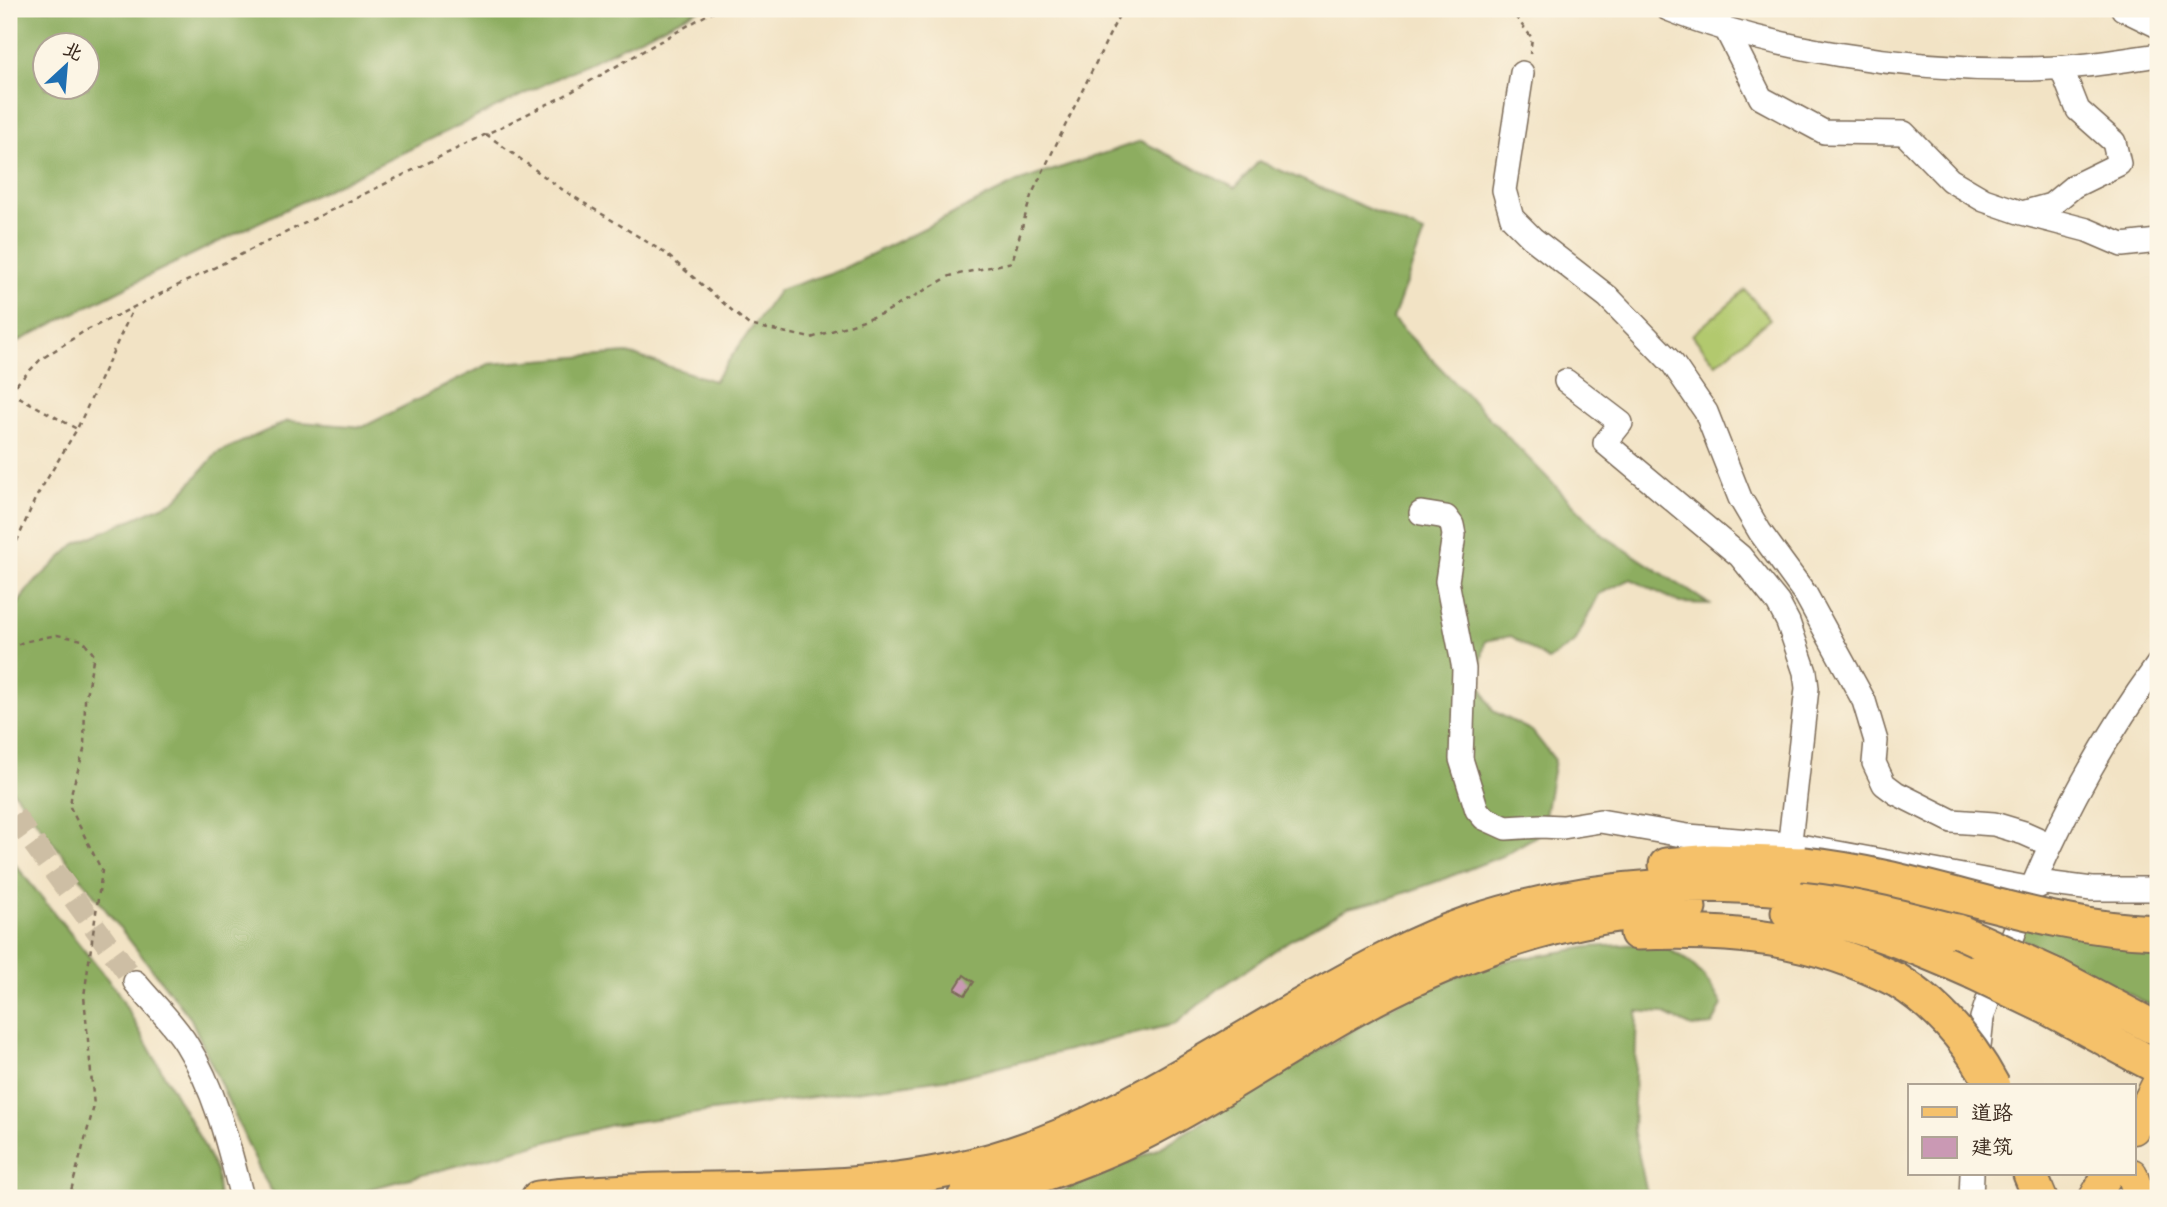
<svg xmlns="http://www.w3.org/2000/svg" width="2167" height="1207" font-family="Mali,'LXGW WenKai TC',sans-serif">
  <rect width="100%" height="100%" fill="#fcf5e5"/>
  <filter id="ink" filterUnits="userSpaceOnUse"><feTurbulence type="fractalNoise" baseFrequency=".0143" numOctaves="2"/><feDisplacementMap in="SourceGraphic" scale="14" xChannelSelector="R" yChannelSelector="G"/><feConvolveMatrix kernelMatrix="1 2 1 2 8 2 1 2 1" color-interpolation-filters="sRGB"/></filter>
  <filter id="wash" filterUnits="userSpaceOnUse"><feTurbulence type="fractalNoise" baseFrequency=".00686" numOctaves="4" result="noise"/><feDisplacementMap in="SourceGraphic" scale="28" xChannelSelector="R" yChannelSelector="G"/><feGaussianBlur stdDeviation="1.57" result="paint"/><feColorMatrix in="noise" values="0 0 0 0 0 0 0 0 0 0 0 0 0 0 0 0 0 1.4 0 .05"/><feComposite in="paint" operator="in"/></filter>
  <g filter="url(#wash)">
    <rect width="100%" height="100%" fill="#f2e3c5"/>
    <path fill="#b2c96e" stroke="#767a46" stroke-width="2" d="M 1745,290 L 1770,319 L 1716,364 L 1692,335 Z"/>
    <path fill="#8dad61" stroke="#646c40" stroke-width="2" fill-rule="evenodd" d="M 9,9 L 700,9 L 152,274 L 15,343 L 9,341 ZM 46,46 L 88,46 L 88,88 L 46,88 Z
      M 1141,141 L 1235,188 L 1259,161 L 1424,233 L 1393,319 L 1603,535 L 1709,604 L 1680,603 L 1631,579 L 1599,594 L 1575,642 L 1548,660 L 1511,636 L 1485,641 L 1478,680 L 1493,711 L 1532,731 L 1555,760 L 1545,816 L 1536,836 L 1502,856 L 1441,880 L 1390,898 L 1348,908 L 1290,940 L 1217,990 L 1175,1024 L 958,1077 L 611,1125 L 369,1189 L 353,1198 L 280,1198 L 271,1190 L 261,1173 L 191,1019 L 9,786 L 9,618 L 28,589 L 75,544 L 176,500 L 217,453 L 288,421 L 363,427 L 489,364 L 627,353 L 714,381 L 779,290 L 842,269 L 1017,182 Z
      M 9,857 L 117,991 L 202,1142 L 216,1172 L 219,1198 L 9,1198 Z
      M 2018,923 L 2158,945 L 2158,988 L 2150,1005 L 2013,934 Z
      M 1657,943 C 1691,960 1704,971 1722,1005 L 1712,1025 L 1692,1027 L 1663,1013 L 1637,1011 L 1633,1129 L 1648,1198 L 1037,1198 L 1060,1192 L 1158,1149 L 1412,994 L 1489,964 L 1589,947 Z"/>
    <g id="blocks">
      <path fill="#ca99b4" d="M 964,975 L 974,982 L 965,995 L 955,989 Z"/>
    </g>
  </g>
  <g filter="url(#ink)">
    <use href="#blocks" fill-opacity="0" stroke="#7b6b58" stroke-width="2"/>
    <g fill="none" stroke-linecap="round" stroke-linejoin="round">
      <path stroke="#cdbea4" stroke-width="23" stroke-dasharray="23 11" stroke-linecap="butt" d="M 14,816 L 135,982"/>
      <g stroke="#7b6b58" stroke-width="26">
        <path id="minor" d="M 1668,9 C 1771,50 1903,69 2014,69 C 2063,70 2111,62 2158,55
          M 2123,9 L 2158,26
          M 1726,29 L 1761,98 L 1824,132 L 1904,133 L 1950,180 L 1984,200 L 2022,213
          M 2061,67 L 2078,110 L 2114,142 L 2119,164 L 2074,186 L 2051,205 L 2022,213 L 2087,230 L 2122,245 L 2158,241
          M 1522,73 L 1504,190 L 1512,218 L 1532,238 L 1608,297 L 1673,364 L 1706,412 L 1740,498 L 1760,532 L 1806,595 L 1864,701 L 1876,741 L 1874,763 L 1884,784 L 1896,793 L 1952,821 L 1994,824 L 2024,833 L 2051,845
          M 1566,381 L 1621,423 L 1605,443 L 1740,556 L 1778,603 L 1788,622 L 1805,672 L 1807,688 L 1788,859
          M 1421,513 L 1446,517 L 1452,525 L 1454,535 L 1447,581 L 1464,669 L 1461,759 L 1477,810 L 1484,818 L 1506,828 L 1540,826 L 1563,827 L 1600,821 L 1688,836 L 1789,844 L 2033,889 L 2045,883 L 2092,889 L 2158,889
          M 135,982 C 152,1003 174,1023 187,1045 C 216,1091 229,1147 242,1198
          M 1977,1065 L 1982,1018 L 1989,997 C 2010,946 2028,892 2052,843 C 2081,781 2118,719 2158,664
          M 1971,1198 L 1972,1174"/>
      </g>
      <g stroke="#7b6b58" stroke-width="33">
        <path id="major" d="M 2134,1129 L 2158,1082
          M 2132,1174 L 2140,1198
          M 2094,1198 L 2108,1174"/>
      </g>
      <g stroke="#7b6b58" stroke-width="37">
        <path id="highway" d="M 1666,865 L 1713,861 L 1803,864
          M 1788,912 C 1853,920 1914,946 1973,972
          M 1637,933 C 1733,929 1811,937 1898,981
          M 2135,1055 L 2158,1067
          M 2030,1174 L 2040,1198
          M 538,1198 C 688,1180 844,1202 992,1160 C 1113,1126 1215,1052 1325,992 C 1370,967 1417,941 1466,924 C 1590,882 1723,875 1851,899 C 1887,906 1923,919 1958,931
          M 964,1198 C 1022,1183 1079,1164 1133,1138 C 1204,1103 1270,1058 1339,1018 C 1445,957 1566,912 1689,908"/>
      </g>
      <path stroke="#7b6b58" stroke-width="2.5" stroke-dasharray="5 5" stroke-linecap="butt" d="M 1497,9 L 1515,16 L 1532,38 L 1530,54
        M 486,134 L 563,190 L 665,253 L 749,325 L 811,338 L 884,313 L 950,276 L 1012,262 L 1031,196 L 1122,9
        M 9,392 L 40,360 L 83,332 L 564,96 L 717,9
        M 10,392 L 77,429
        M 9,560 L 35,499 L 77,429 L 133,309
        M 9,649 L 23,642 L 57,635 L 83,640 L 94,655 L 85,700 L 84,750 L 72,790 L 70,807 L 102,871 L 84,996 L 94,1106 L 69,1198
        M 9,809 L 14,816"/>
      <use href="#minor" stroke="#fff" stroke-width="23"/>
      <use href="#major" stroke="#f5c16b" stroke-width="30"/>
      <use href="#highway" stroke="#f5c16b" stroke-width="33"/>
      <g stroke="#7b6b58" stroke-width="37" stroke-linecap="butt">
        <path id="highway-bridge" d="M 1803,864 C 1925,876 2036,929 2158,932
          M 1958,931 L 2057,976 L 2151,1026
          M 1973,972 L 2046,1007 L 2135,1055
          M 1898,981 C 1940,1007 1970,1043 1993,1086"/>
      </g>
      <use href="#highway-bridge" stroke="#f5c16b" stroke-width="33"/>
    </g>
  </g>
  <rect width="2167" height="1207" fill="none" stroke="#fcf5e5" stroke-width="35"/>
  <rect x="1908" y="1084" width="228" height="91" fill="#fcf5e5" stroke="#afa495" stroke-width="2"/>
  <rect x="1922" y="1107" width="35" height="10" fill="#f5c16b" stroke="#afa495" stroke-width="2"/>
  <text x="1971" y="1120" font-size="21" fill="#3b2a1e">道路</text>
  <rect x="1922" y="1137" width="35" height="21" fill="#ca99b4" stroke="#afa495" stroke-width="2"/>
  <text x="1971" y="1154" font-size="21" fill="#3b2a1e">建筑</text>
  <g transform="translate(66 66) rotate(26)"><circle r="33" fill="#fcf5e5" stroke="#afa495" stroke-width="2"/>
  <path d="M0-5L12 26L0 18L-12 26Z" fill="#1f6fb2"/>
  <text y="-10" font-size="19" font-weight="bold" text-anchor="middle" fill="#3b2a1e">北</text>
  </g>
</svg>
